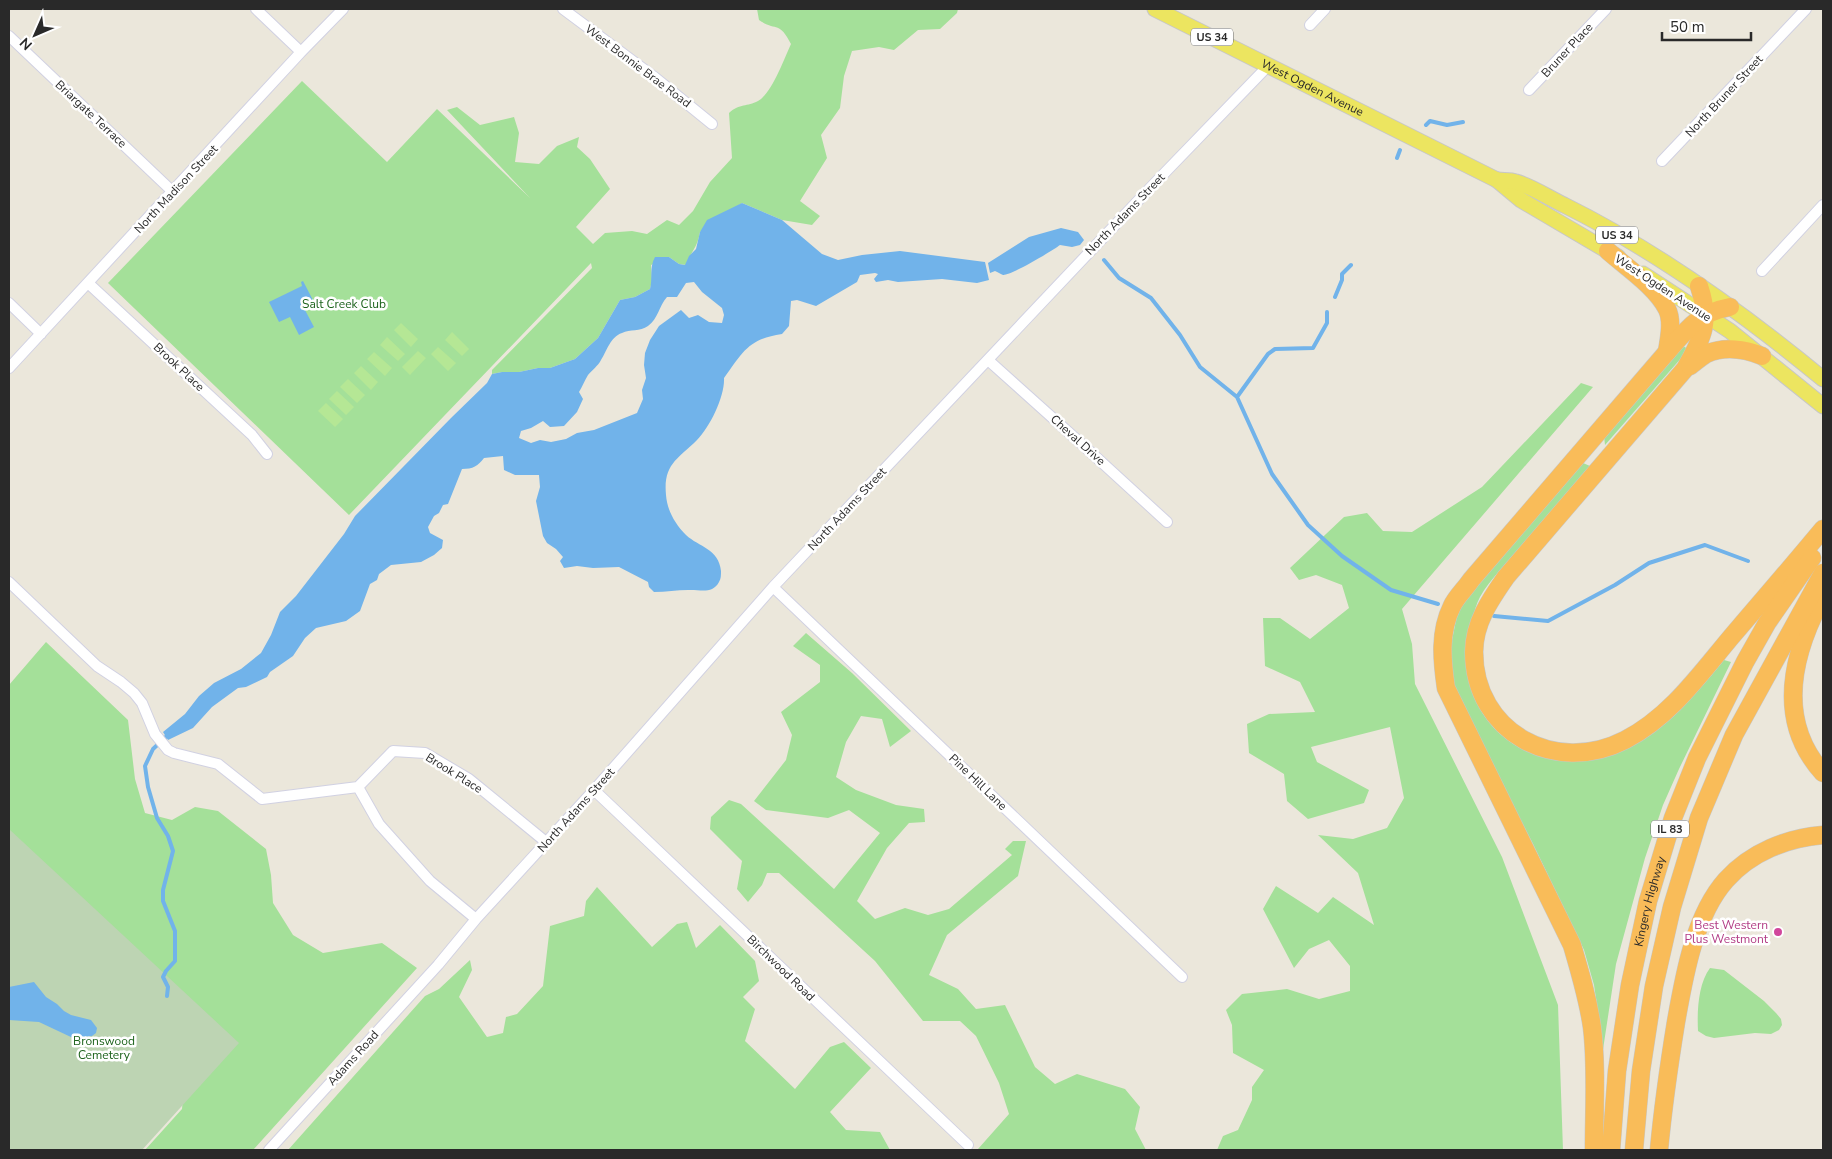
<svg xmlns="http://www.w3.org/2000/svg" width="1832" height="1159" font-family="'Nunito Sans',sans-serif">
  <rect width="100%" height="100%" fill="#ebe7db"/>
  <path fill="#a4e099" d="M 757,9 L 958,9 L 957,13 L 940,29 L 918,30 L 894,50 L 879,47 L 852,51 L 844,76 L 840,108 L 821,135 L 827,158 L 800,201 L 820,216 L 812,225 L 782,220 L 742,203 L 700,232 C 697,249 691,251 686,265 L 679,264 L 669,257 L 651,265 L 652,281 L 650,289 L 635,297 L 620,300 L 598,338 L 575,359 L 550,368 L 538,368 L 519,372 L 502,372 L 492,374 L 492,370 L 592,268 L 591,263 L 349,515 L 108,283 L 302,81 L 387,162 L 437,109 L 530,198 L 447,110 L 457,107 L 480,125 L 514,117 L 519,133 L 515,162 L 539,164 L 557,146 L 579,137 L 577,147 L 590,159 L 610,189 L 576,227 L 593,244 L 605,233 L 632,231 L 647,234 L 667,220 L 679,225 L 693,211 L 710,182 L 732,158 L 729,113 C 740,103 747,107 758,101 C 772,93 784,59 791,44 C 779,20 776,32 759,20 Z
    M 1683,346 L 1688,349 L 1683,356 L 1605,445 L 1604,436 Z
    M 1581,383 L 1593,387 L 1402,609 L 1412,644 L 1415,684 L 1502,857 L 1558,1005 L 1563,1150 L 1217,1150 L 1223,1136 L 1238,1130 L 1252,1100 L 1252,1087 L 1264,1070 L 1233,1053 L 1232,1025 L 1226,1010 L 1242,994 L 1287,989 L 1319,999 L 1350,991 L 1350,966 L 1329,940 L 1309,949 L 1294,968 L 1263,909 L 1276,886 L 1318,913 L 1333,897 L 1374,925 L 1358,873 L 1318,835 L 1353,839 L 1387,828 L 1404,798 L 1390,727 L 1311,747 L 1317,762 L 1369,790 L 1364,803 L 1308,819 L 1287,801 L 1284,774 L 1249,753 L 1247,724 L 1269,714 L 1315,712 L 1300,682 L 1265,666 L 1263,618 L 1280,618 L 1310,639 L 1349,608 L 1342,585 L 1316,575 L 1299,580 L 1290,568 L 1344,517 L 1367,513 L 1383,531 L 1412,532 L 1482,487 Z
    M 1583,463 L 1590,466 C 1567,494 1544,520 1521,547 C 1508,562 1490,579 1480,597 C 1473,610 1472,626 1470,641 C 1469,649 1466,659 1467,667 C 1475,742 1549,778 1616,753 C 1663,735 1693,697 1724,660 L 1731,662 L 1679,769 L 1663,805 L 1645,858 L 1616,964 L 1602,1056 L 1600,1025 L 1594,985 L 1584,950 L 1533,844 L 1470,722 L 1455,689 L 1451,663 L 1452,640 L 1456,620 L 1463,602 Z
    M 806,633 L 852,673 L 911,731 L 890,747 L 882,719 L 861,716 L 846,742 L 836,777 L 856,790 L 896,805 L 924,809 L 925,822 L 909,823 L 887,848 L 857,901 L 875,919 L 905,908 L 928,915 L 949,909 L 1012,855 L 1005,849 L 1013,841 L 1026,841 L 1018,876 L 947,935 L 929,975 L 958,989 L 976,1009 L 1005,1005 L 1035,1067 L 1055,1084 L 1077,1074 L 1125,1089 L 1140,1107 L 1135,1129 L 1146,1150 L 979,1150 L 978,1149 L 1009,1114 L 999,1083 L 976,1036 L 960,1021 L 923,1021 L 875,961 L 779,873 L 767,873 L 762,885 L 748,902 L 737,889 L 742,861 L 710,829 L 711,817 L 729,800 L 741,804 L 834,889 L 880,833 L 849,810 L 828,818 L 766,810 L 754,801 L 786,760 L 792,735 L 781,712 L 820,682 L 820,665 L 793,646 Z
    M 46,642 L 128,720 L 135,779 L 145,813 L 172,820 L 195,807 L 218,811 L 266,849 L 271,875 L 273,903 L 293,935 L 323,953 L 382,943 L 417,968 L 253,1150 L 145,1150 L 182,1109 L 187,1057 L 9,856 L 9,685 Z
    M 597,887 L 652,947 L 677,924 L 687,922 L 696,948 L 720,925 L 755,961 L 759,981 L 743,997 L 755,1009 L 745,1041 L 795,1089 L 830,1047 L 844,1042 L 871,1068 L 830,1112 L 846,1130 L 880,1132 L 890,1150 L 288,1150 L 425,996 L 439,989 L 470,960 L 472,970 L 459,997 L 487,1037 L 503,1033 L 506,1017 L 517,1014 L 543,986 L 550,926 L 584,916 L 586,901 Z
    M 1710,968 L 1724,970 L 1764,1001 L 1776,1013 L 1781,1019 L 1782,1025 L 1779,1030 L 1771,1034 L 1755,1033 L 1714,1038 L 1706,1036 L 1698,1031 C 1697,1012 1698,984 1710,968 Z"/>
  <path fill="#bdd4b3" d="M 9,829 L 239,1043 L 142,1150 L 9,1150 Z"/>
  <path fill="#b5e795" d="M 401,323 L 418,339 L 411,347 L 394,330 Z
    M 452,332 L 469,349 L 462,356 L 445,340 Z
    M 387,337 L 405,354 L 398,361 L 380,345 Z
    M 438,347 L 456,363 L 448,371 L 431,354 Z
    M 418,351 L 426,358 L 410,375 L 402,367 Z
    M 374,352 L 392,368 L 385,376 L 367,359 Z
    M 361,366 L 378,382 L 371,390 L 354,373 Z
    M 348,379 L 365,395 L 357,403 L 340,387 Z
    M 337,391 L 354,407 L 346,415 L 329,399 Z
    M 326,403 L 343,419 L 335,427 L 318,411 Z"/>
  <path fill="#71b3ea" fill-rule="evenodd" d="M 742,203 L 782,220 L 822,254 L 838,260 L 862,255 L 900,251 L 985,262 L 989,280 L 977,283 L 942,279 L 898,282 L 888,280 L 876,282 L 874,279 L 878,274 L 875,273 L 860,275 L 857,282 L 816,306 L 797,300 L 791,301 L 789,326 L 782,334 C 748,339 743,352 724,378 C 725,396 710,427 697,440 C 678,459 663,464 666,495 C 667,510 675,524 686,535 C 699,547 719,549 721,571 C 721,575 721,579 719,582 C 712,595 699,589 688,590 C 677,590 666,592 654,592 L 649,587 L 648,582 L 619,567 L 593,568 L 577,566 L 564,568 L 560,561 L 563,557 L 556,549 L 547,543 L 543,536 L 536,501 L 540,487 L 539,475 L 515,475 L 504,470 L 503,456 L 484,458 C 478,466 473,469 462,469 L 448,504 L 443,505 L 439,513 L 434,516 L 428,527 L 430,533 L 443,540 L 442,548 L 434,555 L 421,562 L 391,565 L 379,574 L 377,580 L 370,584 L 360,611 L 346,621 L 316,628 L 305,638 L 293,656 L 270,672 L 267,677 L 246,687 L 238,688 L 212,707 L 193,728 L 168,740 L 163,732 L 185,714 L 199,696 L 214,683 L 241,669 L 261,653 L 271,635 L 280,612 L 296,596 L 344,534 L 355,516 L 451,418 L 487,383 L 492,374 L 502,372 L 519,372 L 538,368 L 550,368 L 575,359 L 598,338 L 620,300 L 635,297 L 650,289 C 653,278 649,268 655,257 L 669,257 L 679,264 L 685,265 L 689,256 L 696,249 L 700,232 L 707,220 ZM 694,282 L 702,292 L 722,308 L 724,315 L 722,323 L 709,322 L 698,315 L 689,318 L 681,310 L 659,326 L 650,340 L 645,353 L 644,365 L 646,378 L 642,390 L 643,399 L 637,413 L 594,430 L 577,433 L 566,439 L 551,442 L 540,440 L 531,443 L 519,438 L 521,431 L 531,428 L 543,421 L 550,427 L 564,426 L 577,412 L 583,399 L 579,392 C 582,387 585,380 588,375 C 592,370 598,366 601,360 C 607,351 610,337 622,333 C 630,329 640,332 648,326 C 658,319 659,306 667,297 L 677,297 L 686,283 Z
    M 1061,228 L 1078,232 L 1084,240 L 1080,245 L 1072,247 L 1060,245 C 1052,251 1010,276 1003,275 C 1000,274 998,272 995,271 L 990,273 L 988,263 L 1029,237 Z
    M 303,281 L 315,304 L 305,310 L 314,327 L 299,335 L 290,317 L 279,322 L 269,302 L 302,286 L 301,282 Z
    M 34,982 L 46,997 L 57,1004 L 64,1011 L 71,1015 L 91,1020 L 97,1028 L 96,1033 L 92,1036 L 73,1038 L 39,1022 L 9,1020 L 9,987 Z"/>
  <g fill="none" stroke-linecap="round" stroke-linejoin="round">
    <path stroke="#71b3ea" stroke-width="4" d="M 1426,125 L 1430,121 L 1447,125 L 1463,122
      M 1397,158 L 1400,150
      M 1104,260 L 1119,278 L 1151,298 L 1180,335 L 1200,367 L 1237,397 L 1272,474 L 1308,525 L 1342,556 L 1391,590 L 1438,604
      M 1335,297 L 1342,280 L 1342,274 L 1351,265
      M 1237,397 L 1268,354 L 1275,349 L 1313,348 L 1327,323 L 1327,312
      M 1494,616 L 1548,621 L 1615,585 L 1649,563 L 1705,545 L 1748,561
      M 167,996 L 168,987 L 163,977 L 166,971 L 175,961 L 175,931 L 163,901 L 163,890 L 173,851 L 168,836 L 157,818 L 148,787 L 145,766 L 153,749 L 170,733"/>
    <g stroke="#d1d1e2" stroke-width="12">
      <path id="street" d="M 256,9 L 301,52
        M 563,9 L 653,76 L 712,124
        M 1310,25 L 1325,9
        M 9,36 L 173,192
        M 1529,90 L 1606,9
        M 1662,161 L 1806,9
        M 1762,271 L 1823,205
        M 88,283 L 252,435 L 267,454
        M 9,303 L 41,334
        M 988,360 L 1085,447 L 1167,522
        M 9,368 L 301,52 L 343,9
        M 9,582 L 97,666 L 121,682 L 134,693 L 142,703 L 155,734 L 168,750 L 174,753 L 218,764 L 262,799 L 358,787
        M 773,587 L 1182,977
        M 594,790 L 968,1145
        M 476,919 L 430,881 L 379,824 L 358,787 L 393,751 L 425,753 L 469,779 L 546,842
        M 269,1150 L 438,965 L 476,919 L 594,790 L 773,587 L 1151,187 L 1269,65"/>
    </g>
    <g stroke="#c7c7c7" stroke-width="17">
      <g id="primary">
        <path id="s1" d="M 1155,9 L 1497,180 L 1521,200 L 1618,257"/>
        <path d="M 1497,180 C 1503,181 1510,180 1516,182 C 1531,186 1549,198 1564,205 C 1657,251 1743,313 1823,379"/>
        <path d="M 1643,274 L 1730,331 L 1823,406"/>
      </g>
    </g>
    <g stroke="#c7c7c7" stroke-width="19">
      <g id="highway">
        <path d="M 1608,251 C 1626,267 1656,287 1667,309 C 1673,321 1669,339 1667,352"/>
        <path d="M 1699,286 C 1711,321 1703,338 1685,369 L 1506,577 C 1490,600 1474,623 1474,652 C 1474,732 1555,776 1625,740 C 1670,717 1700,674 1732,636 C 1763,600 1793,565 1823,529"/>
        <path d="M 1690,366 C 1695,362 1701,357 1706,354 C 1724,346 1745,349 1762,356"/>
        <path d="M 1820,602 C 1791,658 1777,722 1823,773"/>
        <path d="M 1594,1150 C 1594,1110 1597,1067 1592,1027 C 1588,999 1580,972 1572,945 L 1446,688 C 1442,661 1439,632 1452,606 C 1456,597 1465,589 1471,580 L 1667,352 C 1687,329 1698,313 1730,307"/>
        <path id="s2" d="M 1611,1150 L 1617,1071 L 1630,985 L 1648,901 L 1673,818 L 1697,758 L 1745,662 L 1767,623 L 1812,558"/>
        <path d="M 1634,1150 L 1641,1071 L 1654,986 L 1672,907 L 1699,818 L 1734,735 L 1823,573"/>
        <path d="M 1659,1150 C 1663,1107 1669,1065 1676,1022 C 1684,977 1694,916 1726,880 C 1751,852 1787,838 1823,835"/>
      </g>
    </g>
    <use href="#street" stroke="#fff" stroke-width="10"/>
    <use href="#primary" stroke="#ece560" stroke-width="15"/>
    <use href="#highway" stroke="#f9bc59" stroke-width="18"/>
  </g>
  <circle fill="#d1479c" stroke="#fff" stroke-width="2" cx="1778" cy="932" r="5"/>
  <g text-anchor="middle" stroke-width="5" stroke-linejoin="round" paint-order="stroke">
    <g fill="#fff" stroke="#696969" stroke-width="1">
      <rect x="1191" y="28.5" width="42" height="17" rx="4"/>
      <rect x="1596" y="226.5" width="42" height="17" rx="4"/>
      <rect x="1651" y="820.5" width="38" height="17" rx="4"/>
    </g>
    <g font-size="11" font-weight="bold" fill="#292929">
      <text x="1212" y="41">US 34</text>
      <text x="1617" y="239">US 34</text>
      <text x="1670" y="833">IL 83</text>
    </g>
    <g font-size="12" fill="#292929" stroke="#fff">
      <text transform="translate(1567 50) rotate(-47)" y="4">Bruner Place</text>
      <text transform="translate(638 66) rotate(37)" y="4">West Bonnie Brae Road</text>
      <text dy="4" stroke="none"><textPath href="#s1" startOffset="176">West Ogden Avenue</textPath></text>
      <text transform="translate(1724 96) rotate(-47)" y="4">North Bruner Street</text>
      <text transform="translate(91 114) rotate(43)" y="4">Briargate Terrace</text>
      <text transform="translate(176 189) rotate(-47)" y="4">North Madison Street</text>
      <text transform="translate(1125 214) rotate(-46)" y="4">North Adams Street</text>
      <text transform="translate(1663 288) rotate(33)" y="4">West Ogden Avenue</text>
      <text transform="translate(179 367) rotate(43)" y="4">Brook Place</text>
      <text transform="translate(1078 440) rotate(42)" y="4">Cheval Drive</text>
      <text transform="translate(847 509) rotate(-47)" y="4">North Adams Street</text>
      <text transform="translate(454 773) rotate(32)" y="4">Brook Place</text>
      <text transform="translate(978 782) rotate(44)" y="4">Pine Hill Lane</text>
      <text transform="translate(576 810) rotate(-48)" y="4">North Adams Street</text>
      <text dy="4" stroke="none"><textPath href="#s2" startOffset="252">Kingery Highway</textPath></text>
      <text transform="translate(781 968) rotate(44)" y="4">Birchwood Road</text>
      <text transform="translate(353 1058) rotate(-48)" y="4">Adams Road</text>
    </g>
    <g font-size="12" fill="#1d631c" stroke="#fff">
      <text x="344" y="308">Salt Creek Club</text>
      <text x="104" y="1045">Bronswood<tspan x="104" dy="14">Cemetery</tspan></text>
    </g>
    <g font-size="12" fill="#b23c85" stroke="#fff" text-anchor="end">
      <text x="1768" y="929">Best Western<tspan x="1768" dy="14">Plus Westmont</tspan></text>
    </g>
  </g>
  <rect width="1832" height="1159" fill="none" stroke="#292929" stroke-width="20"/>
  <g transform="translate(35 35) rotate(225)" stroke="#ffffff" stroke-width="4" paint-order="stroke">
  <path d="M0-4L9 19L0 12L-9 19Z" fill="#292929"/>
  <text y="-8" font-size="14" font-weight="bold" text-anchor="middle" fill="#292929">N</text>
  </g>
  <path d="M1662 32v8h89v-8" fill="none" stroke="#292929" stroke-width="2.5"/>
  <text x="1670" y="32" font-size="15" fill="#292929" stroke="#ffffff" stroke-width="4" paint-order="stroke">50 m</text>
</svg>
